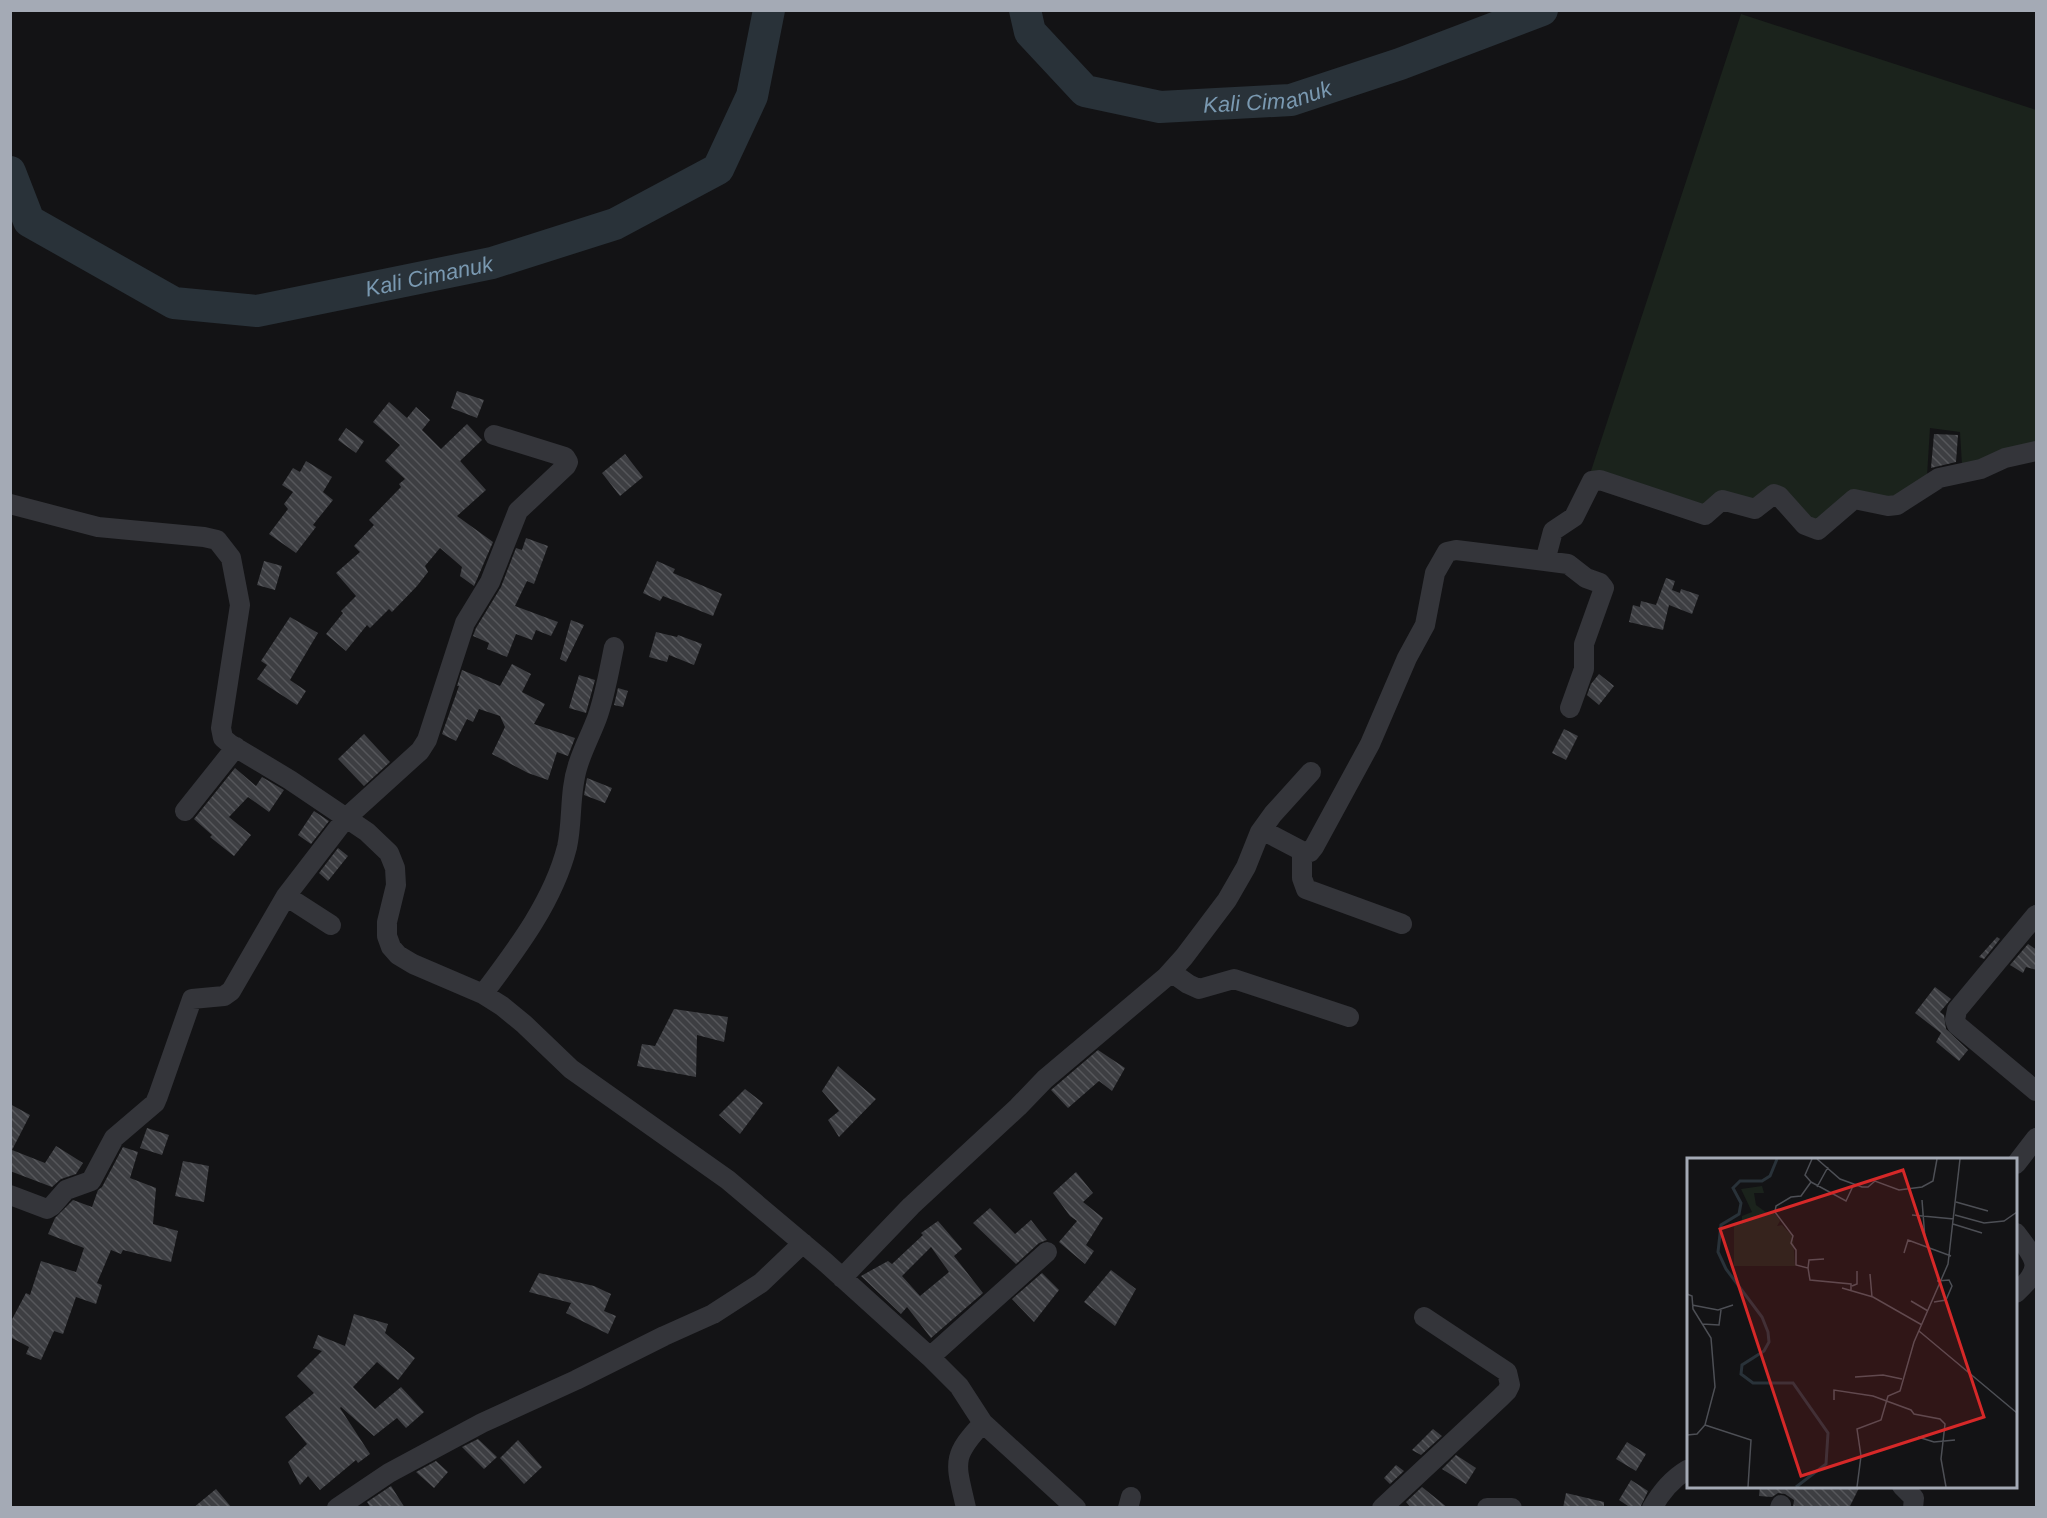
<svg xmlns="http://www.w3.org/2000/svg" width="2047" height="1518" font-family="Helvetica,sans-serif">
  <defs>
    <pattern id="building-back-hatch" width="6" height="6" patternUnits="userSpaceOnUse" patternTransform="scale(1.5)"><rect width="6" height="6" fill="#3d3e42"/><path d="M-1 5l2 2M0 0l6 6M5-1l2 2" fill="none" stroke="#56575b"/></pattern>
  </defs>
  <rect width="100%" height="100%" fill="#131315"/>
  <path fill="#1b231c" d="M 1741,14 L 2036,110 L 2036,448 L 1962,465 L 1960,432 L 1930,428 L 1927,476 L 1892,499 L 1853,492 L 1816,524 L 1774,486 L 1754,503 L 1703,509 L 1590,474 Z"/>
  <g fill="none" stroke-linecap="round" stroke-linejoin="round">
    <g stroke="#293239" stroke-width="32">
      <path id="s1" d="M 1025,10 L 1030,32 L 1085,91 L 1160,107 L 1291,100 L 1400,64 L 1542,10"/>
      <path id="s2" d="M 10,172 L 29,221 L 174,303 L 257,311 L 492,263 L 615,224 L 718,169 L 752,96 L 769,10"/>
    </g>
  </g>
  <path fill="url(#building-back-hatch)" fill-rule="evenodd" d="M 457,391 L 484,400 L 477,418 L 451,408 Z
    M 389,402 L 407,418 L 416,407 L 430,420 L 422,430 L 441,449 L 467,424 L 482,440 L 460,461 L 486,490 L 457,516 L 493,542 L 474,586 L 460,576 L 462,567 L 440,548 L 425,566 L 428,572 L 417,586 L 392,612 L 389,609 L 370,628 L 367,625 L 346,651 L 326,634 L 343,613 L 341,611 L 356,596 L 336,573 L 360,552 L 354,546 L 374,525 L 369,520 L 401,487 L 399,484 L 405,479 L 385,461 L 400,445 L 373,422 Z
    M 346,428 L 364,441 L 356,453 L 338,440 Z
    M 1934,434 L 1958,435 L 1956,462 L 1931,468 Z
    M 625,454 L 643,477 L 620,496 L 602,473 Z
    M 306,461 L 332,477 L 323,492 L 333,500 L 313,525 L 316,527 L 296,553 L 269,534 L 288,509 L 284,504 L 293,492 L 282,485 L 293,468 L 300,472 Z
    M 526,538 L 548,546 L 534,584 L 527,581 L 515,606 L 558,622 L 551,636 L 536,630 L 532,640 L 516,634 L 507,657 L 487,649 L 489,643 L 473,636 L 476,628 L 501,587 L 516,548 L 522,550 Z
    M 264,561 L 282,566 L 275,590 L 257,585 Z
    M 657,561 L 675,569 L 673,573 L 722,594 L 713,616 L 663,596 L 660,601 L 643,593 Z
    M 1666,578 L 1675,581 L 1672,590 L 1680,593 L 1681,589 L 1699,595 L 1692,614 L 1669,605 L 1663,630 L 1629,622 L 1633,605 L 1640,607 L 1641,601 L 1656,605 Z
    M 290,617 L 318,633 L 290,680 L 306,691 L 297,705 L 257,679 L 267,665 L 261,661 Z
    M 571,620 L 584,625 L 566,662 L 560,659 Z
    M 656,632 L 677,637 L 678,635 L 702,644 L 694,665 L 669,655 L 667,662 L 649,657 Z
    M 512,664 L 531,674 L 522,692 L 545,704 L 534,724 L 575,738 L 568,756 L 557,752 L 548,780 L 528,773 L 492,754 L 505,727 L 500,716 L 479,709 L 473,722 L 467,719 L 456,741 L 442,734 L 459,686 L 457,686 L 462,670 L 500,686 Z
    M 1599,674 L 1614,686 L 1599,705 L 1587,695 L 1591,684 Z
    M 579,675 L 595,680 L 586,713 L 569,708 Z
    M 618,688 L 628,691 L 623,707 L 614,705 Z
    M 1564,729 L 1578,736 L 1566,760 L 1552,753 Z
    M 364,734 L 390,762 L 364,786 L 338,759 Z
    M 235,768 L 256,786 L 262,777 L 284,790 L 269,812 L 248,797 L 229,817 L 251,835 L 234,856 L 210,837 L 212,835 L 194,819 Z
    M 587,778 L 612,788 L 605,803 L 584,795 Z
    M 314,811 L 329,821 L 311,844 L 298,835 Z
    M 338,848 L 348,856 L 328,881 L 319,873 Z
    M 1997,937 L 2000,939 L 1984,959 L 1979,957 Z
    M 2028,944 L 2037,950 L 2037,970 L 2026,967 L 2023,973 L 2010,965 Z
    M 1935,987 L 1951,999 L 1940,1012 L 1944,1015 L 1946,1029 L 1968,1050 L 1959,1061 L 1936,1042 L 1941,1033 L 1915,1013 Z
    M 674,1009 L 728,1017 L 724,1042 L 697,1035 L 696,1077 L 637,1066 L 642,1044 L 655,1046 Z
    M 1098,1050 L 1125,1068 L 1112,1091 L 1099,1081 L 1068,1108 L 1051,1090 Z
    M 838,1066 L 876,1099 L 839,1137 L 828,1120 L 839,1111 L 822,1091 Z
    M 745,1089 L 763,1103 L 740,1134 L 719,1115 Z
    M 10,1104 L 30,1115 L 12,1150 L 45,1163 L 56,1146 L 83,1163 L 76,1174 L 61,1179 L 52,1187 L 10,1171 Z
    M 147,1128 L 169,1135 L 162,1155 L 140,1148 Z
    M 123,1147 L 138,1152 L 130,1178 L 156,1188 L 153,1224 L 178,1231 L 171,1262 L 123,1250 L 121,1254 L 111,1250 L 97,1283 L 102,1285 L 96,1304 L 76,1297 L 63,1334 L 54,1331 L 41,1360 L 26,1354 L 29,1347 L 10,1337 L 10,1323 L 26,1293 L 30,1295 L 41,1261 L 76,1272 L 84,1248 L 48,1234 L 55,1218 L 73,1200 L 92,1207 L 98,1190 L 102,1187 Z
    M 183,1161 L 209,1166 L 204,1202 L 175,1196 Z
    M 1076,1172 L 1093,1193 L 1083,1202 L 1103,1218 L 1086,1245 L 1094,1251 L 1085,1264 L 1059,1242 L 1077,1221 L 1070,1216 L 1053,1193 Z
    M 990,1208 L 1015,1234 L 1031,1220 L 1047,1240 L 1039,1243 L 1016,1264 L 973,1223 Z
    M 938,1221 L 962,1249 L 954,1256 L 983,1293 L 931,1338 L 907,1307 L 901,1314 L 861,1276 L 888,1261 L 892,1264 L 923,1235 L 921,1233 ZM 931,1247 L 949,1272 L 920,1296 L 902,1276 Z
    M 1111,1270 L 1136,1289 L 1115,1326 L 1084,1302 Z
    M 539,1273 L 594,1286 L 611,1294 L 604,1311 L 616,1316 L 608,1334 L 566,1313 L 571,1303 L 529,1292 Z
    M 1042,1273 L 1059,1290 L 1034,1322 L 1012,1299 Z
    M 354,1314 L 388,1324 L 385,1333 L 415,1358 L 398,1380 L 377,1362 L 353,1387 L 375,1409 L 401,1387 L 424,1412 L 406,1428 L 397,1418 L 374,1436 L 341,1407 L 340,1408 L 370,1454 L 358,1463 L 356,1460 L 320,1490 L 308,1476 L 300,1485 L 288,1462 L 307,1444 L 285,1417 L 314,1393 L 297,1376 L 322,1351 L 313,1348 L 318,1335 L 345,1346 Z
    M 1433,1429 L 1442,1436 L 1421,1455 L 1412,1450 Z
    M 478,1439 L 497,1457 L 484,1469 L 462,1447 Z
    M 518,1440 L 542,1467 L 524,1484 L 500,1458 Z
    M 1627,1442 L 1646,1454 L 1636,1471 L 1616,1459 Z
    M 1456,1455 L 1476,1468 L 1466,1484 L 1442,1469 Z
    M 436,1461 L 448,1472 L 434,1488 L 416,1472 Z
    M 1396,1465 L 1404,1471 L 1390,1484 L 1384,1478 Z
    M 1631,1480 L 1648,1491 L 1640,1508 L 1631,1508 L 1619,1500 Z
    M 391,1486 L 405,1508 L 371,1508 L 367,1502 Z
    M 1760,1486 L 1860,1486 L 1849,1508 L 1793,1508 L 1794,1500 L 1785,1494 L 1778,1493 L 1772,1497 L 1759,1496 Z
    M 1422,1487 L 1448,1508 L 1411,1508 L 1406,1502 Z
    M 216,1489 L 232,1508 L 193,1508 Z
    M 1566,1493 L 1604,1502 L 1604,1508 L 1563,1508 Z"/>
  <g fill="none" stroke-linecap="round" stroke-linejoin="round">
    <path stroke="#34353a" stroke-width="20" d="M 10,504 L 98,527 L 204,537 L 217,540 L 231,558 L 240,605 L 221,728 L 223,738 L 230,744 L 290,780 L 367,832 L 389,853 L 395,868 L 396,885 L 387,922 L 387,936 L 391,947 L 398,955 L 413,964 L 483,994 L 502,1006 L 524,1024 L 571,1069 L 728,1180 L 825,1262 L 930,1357 L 959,1386 L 983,1423 L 1076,1508
      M 1545,561 L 1568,564 L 1586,578 L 1600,583 L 1604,588 L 1584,644 L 1584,669 L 1570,708
      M 185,811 L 236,747
      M 1262,830 L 1302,851 L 1310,852 L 1314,847 L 1370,744 L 1407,658 L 1425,625 L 1435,573 L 1447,552 L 1456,550 L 1545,561 L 1553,531 L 1574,517 L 1592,481 L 1600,480 L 1705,515 L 1722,500 L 1755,509 L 1774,494 L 1779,496 L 1805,525 L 1818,530 L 1854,499 L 1888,506 L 1897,505 L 1939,478 L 1981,469 L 2005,458 L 2036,451
      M 1302,851 L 1302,878 L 1306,889 L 1402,924
      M 286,896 L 331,925
      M 2036,915 L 1957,1010 L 1955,1020 L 1957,1025 L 2036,1091
      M 1171,972 L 1188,984 L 1199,989 L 1234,979 L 1349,1017
      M 483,994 C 516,950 553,902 567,847 C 573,820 569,792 578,765 C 583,749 591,734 597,718 C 605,696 609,671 614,647
      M 2016,1164 L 2036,1138
      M 10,1195 L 47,1209 L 52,1206 L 66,1190 L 91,1181 L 114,1138 L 155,1103 L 158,1096 L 192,999 L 224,996 L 231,991 L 286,896 L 346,818 L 420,751 L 427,740 L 465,623 L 490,582 L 518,511 L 566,466 L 568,462 L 565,457 L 494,435
      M 2016,1233 C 2037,1261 2044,1267 2016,1293
      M 842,1278 L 911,1206 L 1018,1107 L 1045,1079 L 1166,977 L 1184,957 L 1227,900 L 1246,867 L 1260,832 L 1273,814 L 1311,772
      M 930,1357 L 1047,1252
      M 1902,1486 L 1914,1498 L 1913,1508
      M 337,1508 L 389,1473 L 482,1423 L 576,1380 L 664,1336 L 713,1314 L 761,1283 L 803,1243
      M 966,1508 C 956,1463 950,1458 983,1423
      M 1128,1508 L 1131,1497
      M 1382,1508 L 1500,1398 L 1507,1391 L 1510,1385 L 1507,1372 L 1424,1317
      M 1487,1508 L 1512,1508
      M 1652,1508 C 1661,1492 1672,1479 1687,1470
      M 1780,1508 L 1781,1505"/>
  </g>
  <g text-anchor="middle" stroke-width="6" stroke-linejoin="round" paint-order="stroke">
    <g font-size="22" font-style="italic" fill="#7a99b1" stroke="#0e0e10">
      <text dy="8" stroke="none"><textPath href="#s1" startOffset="288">Kali Cimanuk</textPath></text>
      <text dy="8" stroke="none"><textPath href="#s2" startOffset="478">Kali Cimanuk</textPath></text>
    </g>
  </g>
  <g transform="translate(1687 1158)">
    <rect width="330" height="330" fill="#131315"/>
    <path d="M 75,28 L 77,35 L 67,35 L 69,47 L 80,55 L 87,54 L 93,63 L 90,68 L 95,67 L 106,79 L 108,108 L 47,108 L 47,65 L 55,64 L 55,58 L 65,54 L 54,31 Z" fill="#1b231c"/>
    <path fill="none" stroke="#293239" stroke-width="3" d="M 90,1 L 83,18 L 75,23 L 53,23 L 46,30 L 54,45 L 52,56 L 34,67 L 31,94 L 39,111 L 75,159 L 81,174 L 82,184 L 77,193 L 55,207 L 54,216 L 66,225 L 106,225 L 141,275 L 139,306 L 109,329"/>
    <path fill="none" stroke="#4d4f55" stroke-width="1.5" d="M 125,1 L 118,17 L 124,24 L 114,38 L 104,39 L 89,48 L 88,54 L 106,78 L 104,85 L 109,92 L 109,107 L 121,110 L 123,122 L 164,126 L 164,133M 130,1 L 153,21 L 175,29 L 181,29 L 188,23 L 212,32 L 235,29 L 246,23 L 250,1M 124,24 L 159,43 L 167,26M 130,29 L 141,9M 235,42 L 238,81M 269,44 L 301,53M 225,57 L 267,61M 268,57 L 297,65 L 317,63 L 330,54M 266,66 L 295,75M 217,95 L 221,82 L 264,98M 121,110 L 122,102 L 137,101M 183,116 L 185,139M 165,128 L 170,126 L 170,113M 155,130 L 186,139 L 235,167M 0,136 L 5,138 L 6,151 L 24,180 L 28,229 L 18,267 L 10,276 L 0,277M 224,143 L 241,153M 247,144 L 259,142 L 265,128 L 262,122 L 250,123M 5,147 L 31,152 L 46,147M 15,166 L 32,167 L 34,152M 232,173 L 330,255M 168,219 L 196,217 L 215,221M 147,242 L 147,232 L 186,238 L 224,252 L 227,256 L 253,261 L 258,266 L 254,301 L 259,329M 18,267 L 64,282 L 61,329M 231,279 L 247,284 L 268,282M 170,329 L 174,298 L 170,271 L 194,262 L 201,238 L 213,233 L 227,184 L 261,106 L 273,1"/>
    <path fill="#d62828" fill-opacity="0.15" stroke="#d62828" stroke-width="3" d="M 216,12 L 297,259 L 114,318 L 33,71 Z"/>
    <rect width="330" height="330" fill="none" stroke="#a4aab5" stroke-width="3"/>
  </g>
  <rect width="2047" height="1518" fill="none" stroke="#a4aab5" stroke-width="24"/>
</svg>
